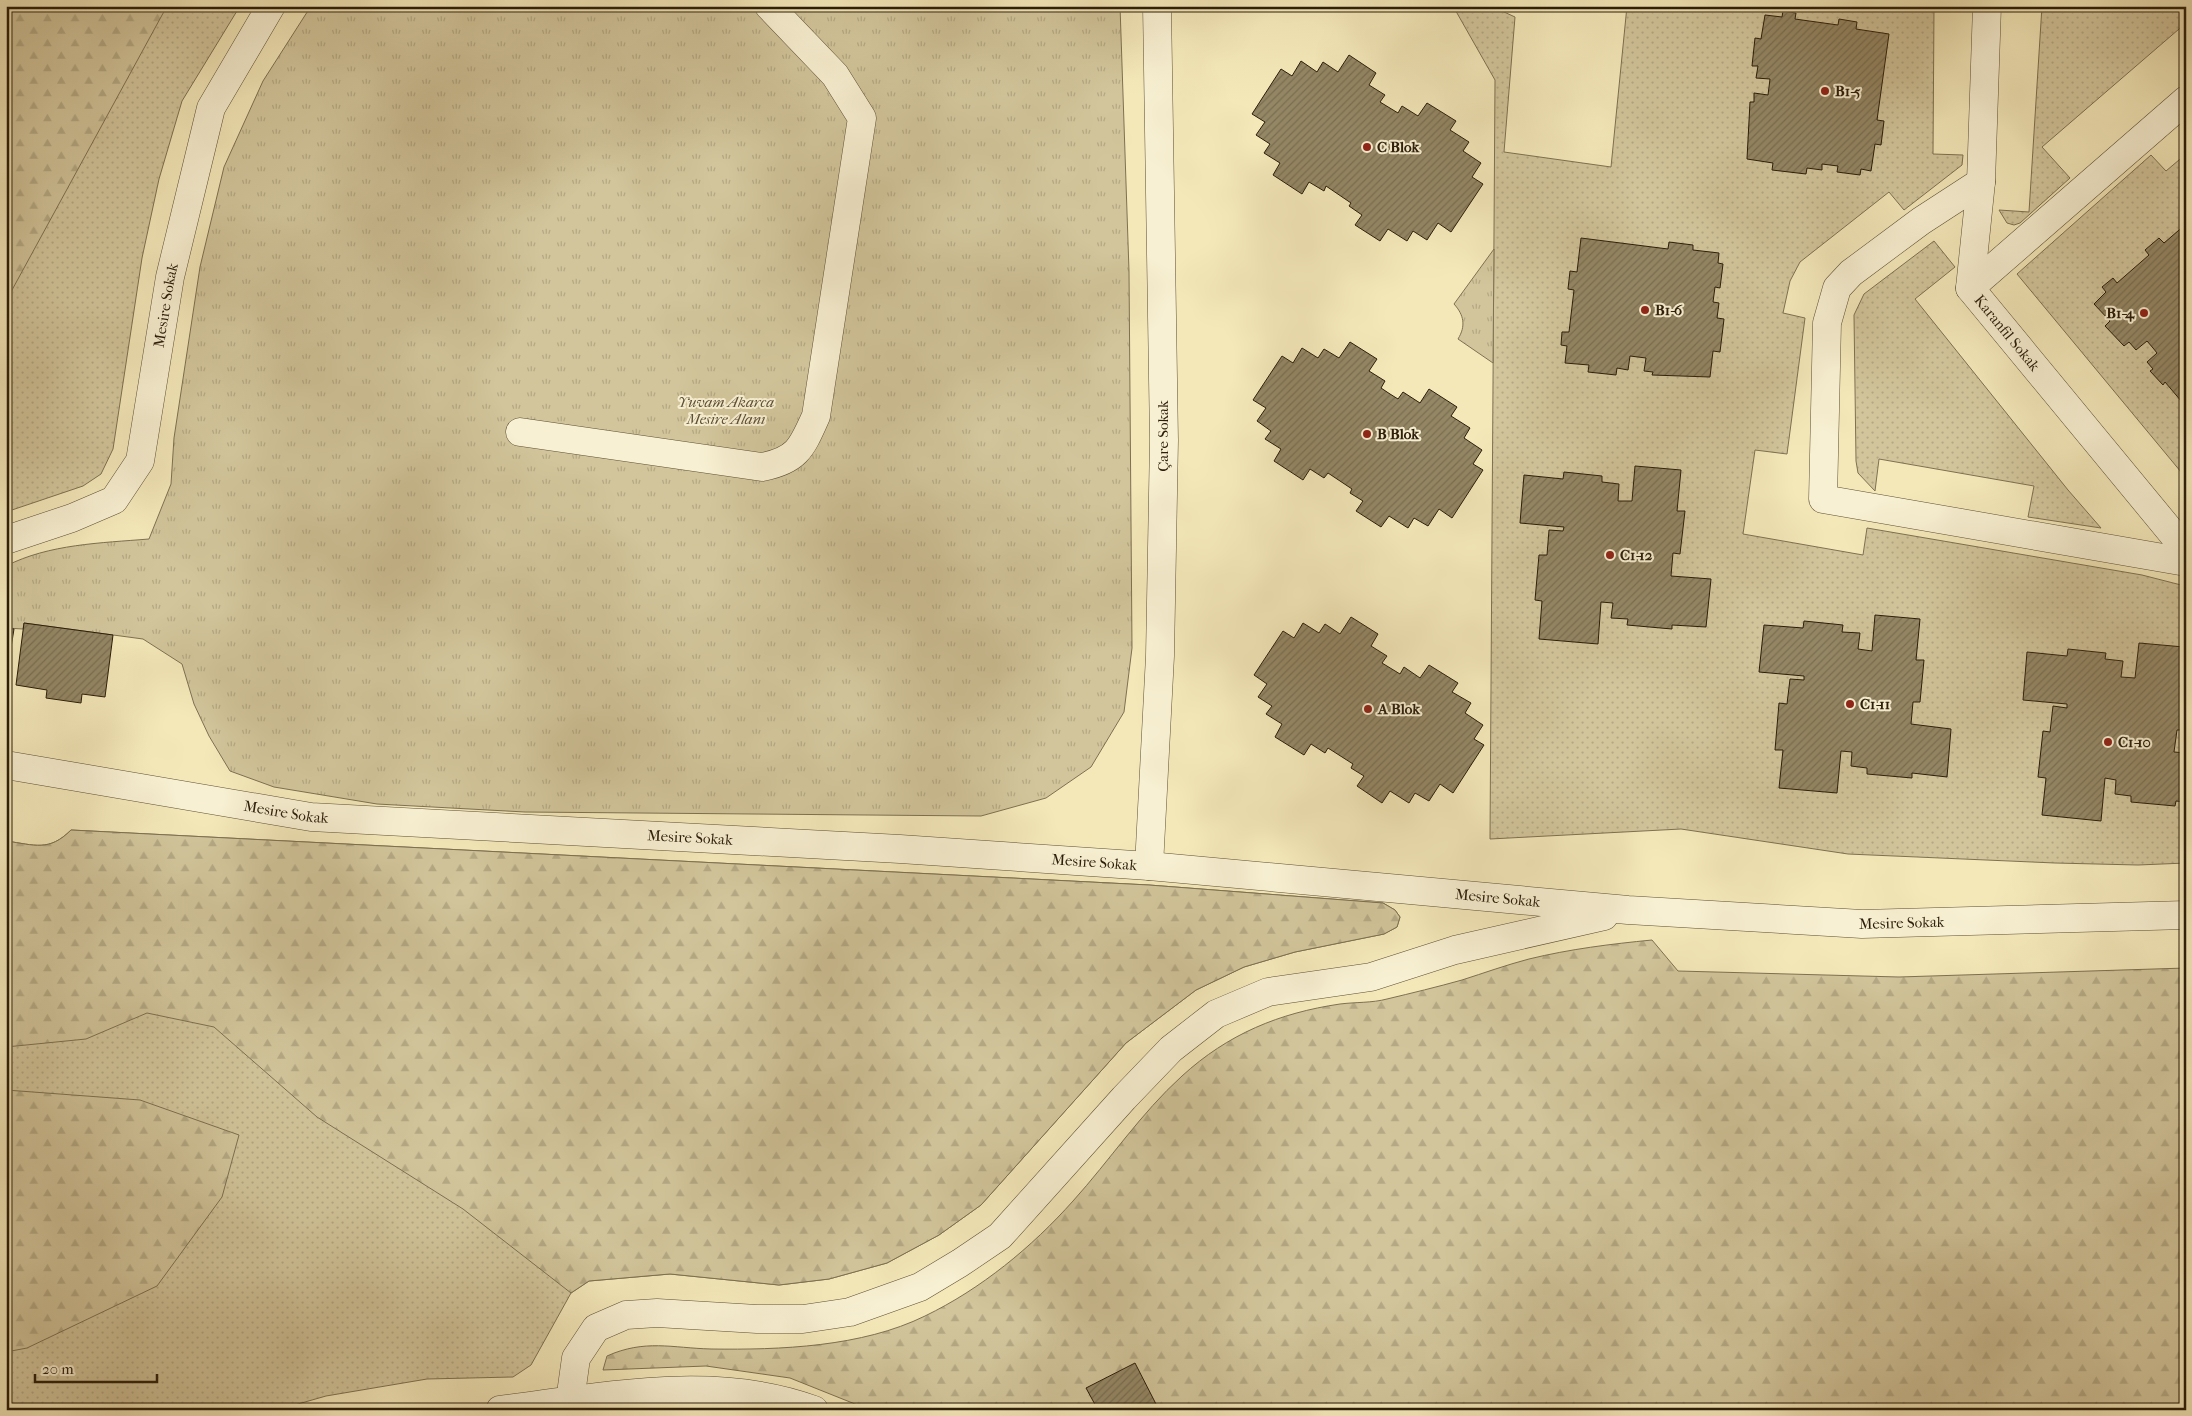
<svg xmlns="http://www.w3.org/2000/svg" width="2192" height="1416" font-family="'IM FELL French Canon',serif">
  <defs>
    <pattern id="grass-dots" width="8" height="8" patternUnits="userSpaceOnUse" patternTransform="scale(1.25)"><rect width="8" height="8" fill="#d2c59b"/><path d="M2 2h.1M6 6h.1" fill="none" stroke="#b4a984" stroke-width="1.8" stroke-linecap="round"/></pattern>
    <pattern id="forest-firs" width="22" height="20" patternUnits="userSpaceOnUse" patternTransform="scale(1.25)"><rect width="22" height="20" fill="#d2c59b"/><path d="M5 1l3.5 6h-7zM16 11l3.5 6h-7z" fill="#b4a984"/></pattern>
    <pattern id="park-tufts" width="24" height="20" patternUnits="userSpaceOnUse" patternTransform="scale(1.25)"><rect width="24" height="20" fill="#d2c59b"/><path d="M3 7l-1-3M5 7V3M7 7l1-3M15 17l-1-3M17 17v-4M19 17l1-3" fill="none" stroke="#b4a984"/></pattern>
    <pattern id="building-hatch" width="6" height="6" patternUnits="userSpaceOnUse" patternTransform="scale(1.25)"><rect width="6" height="6" fill="#948765"/><path d="M-1 1l2-2M0 6l6-6M5 7l2-2" fill="none" stroke="#796e51"/></pattern>
  </defs>
  <rect width="100%" height="100%" fill="#f4e8b9"/>
  <filter id="stains"><feTurbulence type="fractalNoise" baseFrequency=".004" numOctaves="4"/><feColorMatrix values="0 0 0 0 .2 0 0 0 0 .09 0 0 0 0 .02 0 0 0 .5 -.17"/></filter>
  <radialGradient id="worn" r=".72"><stop offset=".6" stop-color="#630" stop-opacity="0"/><stop offset="1" stop-color="#630" stop-opacity=".3"/></radialGradient>
  <path fill="url(#grass-dots)" stroke="#7e7152" d="M 6,6 L 240,6 L 182,101 L 159,179 L 142,258 L 113,449 L 101,474 L 83,486 L 6,512 Z
    M 1453,6 L 1491,6 L 1515,17 L 1504,152 L 1611,167 L 1627,6 L 1934,6 L 1933,154 L 1963,155 L 1962,165 L 1904,210 L 1889,192 L 1800,262 L 1790,281 L 1783,313 L 1805,318 L 1787,454 L 1755,450 L 1743,534 L 1863,555 L 1867,528 L 2142,575 L 2185,586 L 2186,863 L 2138,865 L 2055,863 L 1848,854 L 1681,829 L 1490,839 L 1495,80 Z
    M 2042,6 L 2186,6 L 2186,23 L 2042,147 L 2070,178 L 2020,223 L 2014,225 L 2007,223 L 1999,210 L 2029,212 Z
    M 2186,154 L 2186,478 L 2017,274 L 2151,155 L 2166,171 Z
    M 1934,241 L 1955,267 L 1915,299 L 2068,490 L 2101,528 L 2028,517 L 2034,486 L 1879,459 L 1875,491 L 1858,473 L 1856,461 L 1854,315 L 1864,294 Z
    M 71,830 L 1149,885 L 1383,903 L 1395,910 L 1400,917 L 1397,927 L 1384,934 L 1295,952 L 1244,967 L 1196,990 L 1126,1043 L 981,1205 L 939,1235 L 887,1263 L 829,1279 L 779,1285 L 670,1274 L 589,1281 L 571,1293 L 531,1365 L 513,1377 L 427,1379 L 326,1396 L 277,1410 L 6,1410 L 6,841 C 35,845 49,852 71,830 Z"/>
  <path fill="url(#forest-firs)" stroke="#7e7152" d="M 6,6 L 167,6 L 6,301 Z
    M 71,830 L 1149,885 L 1383,903 L 1395,910 L 1400,917 L 1397,927 L 1384,934 L 1295,952 L 1244,967 L 1196,990 L 1126,1043 L 981,1205 L 939,1235 L 887,1263 L 829,1279 L 779,1285 L 670,1274 L 589,1281 L 571,1293 L 463,1209 L 317,1117 L 214,1027 L 147,1013 L 86,1039 L 6,1047 L 6,841 C 35,845 49,852 71,830 Z
    M 1652,940 L 1678,971 L 1899,977 L 2186,968 L 2186,1410 L 870,1410 L 790,1378 L 706,1366 L 603,1370 L 607,1356 C 645,1339 672,1348 711,1349 C 780,1350 862,1347 925,1316 C 981,1289 1032,1247 1073,1201 C 1110,1160 1141,1113 1182,1076 C 1228,1034 1279,1013 1340,1004 C 1356,1002 1372,1003 1387,999 C 1412,993 1437,987 1462,980 C 1484,973 1506,965 1529,959 C 1570,949 1611,944 1652,940 Z
    M 6,1090 L 140,1100 L 239,1135 L 222,1197 L 157,1286 L 27,1348 L 6,1352 Z"/>
  <path fill="url(#park-tufts)" stroke="#7e7152" d="M 311,6 L 1120,6 L 1129,271 L 1132,648 L 1124,712 L 1091,767 L 1046,798 L 981,816 L 525,812 L 377,804 L 274,787 L 230,771 L 209,736 L 194,704 L 182,664 L 143,639 L 24,623 L 23,629 L 6,628 L 6,566 C 49,544 101,543 149,539 L 171,484 L 174,438 L 200,267 L 224,167 L 263,81 Z
    M 1494,249 L 1493,363 L 1458,339 C 1466,326 1464,315 1454,304 Z"/>
  <path fill="url(#building-hatch)" stroke="#2b1d0a" d="M 1783,11 L 1796,13 L 1795,19 L 1838,25 L 1839,19 L 1857,22 L 1856,29 L 1889,34 L 1877,120 L 1884,121 L 1881,145 L 1875,144 L 1871,171 L 1861,169 L 1860,175 L 1837,172 L 1838,166 L 1822,164 L 1822,170 L 1807,168 L 1806,174 L 1772,170 L 1773,163 L 1747,159 L 1750,102 L 1754,102 L 1754,93 L 1768,95 L 1770,79 L 1756,78 L 1758,66 L 1752,66 L 1755,38 L 1761,39 L 1765,15 L 1782,17 Z
    M 1349,55 L 1376,73 L 1369,85 L 1385,95 L 1380,102 L 1398,113 L 1402,106 L 1418,116 L 1427,103 L 1456,121 L 1450,130 L 1469,142 L 1463,151 L 1481,163 L 1472,177 L 1483,184 L 1451,232 L 1438,223 L 1427,240 L 1413,231 L 1407,241 L 1388,229 L 1380,241 L 1355,225 L 1362,215 L 1349,206 L 1351,203 L 1326,186 L 1324,191 L 1309,182 L 1302,194 L 1273,175 L 1280,163 L 1264,153 L 1270,144 L 1256,135 L 1265,122 L 1252,114 L 1281,69 L 1292,76 L 1301,61 L 1317,72 L 1323,62 L 1338,72 Z
    M 2186,224 L 2186,402 L 2182,402 L 2165,382 L 2163,385 L 2150,371 L 2153,369 L 2147,362 L 2157,353 L 2153,348 L 2147,341 L 2136,350 L 2129,342 L 2124,346 L 2105,326 L 2110,321 L 2094,304 L 2106,292 L 2102,287 L 2113,278 L 2117,283 L 2149,255 L 2145,250 L 2159,238 L 2164,243 Z
    M 1581,238 L 1668,249 L 1669,242 L 1693,245 L 1693,250 L 1719,253 L 1718,263 L 1723,264 L 1720,288 L 1715,287 L 1713,302 L 1719,303 L 1717,318 L 1724,319 L 1720,352 L 1713,351 L 1710,377 L 1652,375 L 1653,372 L 1644,371 L 1646,358 L 1630,356 L 1628,370 L 1617,368 L 1616,375 L 1588,372 L 1589,365 L 1565,363 L 1567,346 L 1561,345 L 1562,332 L 1569,332 L 1574,290 L 1568,289 L 1570,271 L 1577,272 Z
    M 1350,342 L 1377,359 L 1369,371 L 1385,381 L 1381,388 L 1390,394 L 1398,399 L 1403,392 L 1420,403 L 1429,389 L 1457,407 L 1451,416 L 1470,428 L 1464,438 L 1482,450 L 1473,464 L 1483,470 L 1452,518 L 1439,509 L 1428,526 L 1414,518 L 1408,528 L 1389,516 L 1381,527 L 1356,511 L 1363,501 L 1350,493 L 1352,489 L 1328,473 L 1324,478 L 1310,469 L 1303,480 L 1274,461 L 1281,449 L 1265,439 L 1271,431 L 1257,421 L 1266,408 L 1253,400 L 1282,356 L 1293,363 L 1302,348 L 1318,358 L 1324,349 L 1339,358 Z
    M 1635,466 L 1681,470 L 1677,511 L 1685,511 L 1680,554 L 1673,553 L 1671,576 L 1711,579 L 1706,627 L 1672,625 L 1672,629 L 1627,625 L 1628,619 L 1611,618 L 1613,603 L 1601,602 L 1598,644 L 1539,639 L 1542,601 L 1535,600 L 1539,555 L 1547,555 L 1549,530 L 1563,531 L 1564,527 L 1520,523 L 1524,475 L 1563,479 L 1564,472 L 1602,476 L 1602,482 L 1619,484 L 1618,501 L 1632,501 Z
    M 1875,615 L 1920,619 L 1916,660 L 1924,660 L 1920,702 L 1913,702 L 1911,724 L 1951,729 L 1947,777 L 1912,773 L 1912,778 L 1867,774 L 1867,768 L 1851,766 L 1852,752 L 1841,751 L 1837,793 L 1779,788 L 1783,750 L 1775,750 L 1779,703 L 1787,704 L 1790,679 L 1804,680 L 1804,676 L 1759,672 L 1764,625 L 1803,628 L 1804,621 L 1843,625 L 1842,632 L 1860,633 L 1858,649 L 1872,651 Z
    M 1351,617 L 1378,634 L 1371,646 L 1387,656 L 1382,663 L 1400,674 L 1404,667 L 1420,678 L 1429,665 L 1458,683 L 1452,692 L 1471,703 L 1465,713 L 1483,725 L 1474,739 L 1484,745 L 1453,793 L 1440,784 L 1429,801 L 1415,793 L 1409,803 L 1390,791 L 1382,803 L 1357,786 L 1364,776 L 1351,768 L 1353,764 L 1328,748 L 1325,753 L 1311,744 L 1304,755 L 1275,737 L 1282,724 L 1266,714 L 1272,706 L 1258,697 L 1267,684 L 1254,675 L 1283,631 L 1294,638 L 1303,623 L 1319,633 L 1325,624 L 1340,634 Z
    M 24,623 L 113,635 L 105,697 L 82,694 L 81,703 L 46,698 L 47,690 L 16,685 Z
    M 6,628 L 14,629 L 8,666 L 6,665 Z
    M 2139,643 L 2184,647 L 2180,687 L 2186,688 L 2186,710 L 2184,730 L 2177,730 L 2174,752 L 2186,753 L 2186,802 L 2176,801 L 2175,806 L 2131,802 L 2131,796 L 2115,794 L 2116,780 L 2105,778 L 2101,821 L 2042,815 L 2046,778 L 2038,777 L 2043,731 L 2050,732 L 2053,706 L 2067,708 L 2067,704 L 2023,700 L 2027,652 L 2067,656 L 2068,649 L 2106,653 L 2105,659 L 2123,661 L 2121,677 L 2135,678 Z
    M 1135,1363 L 1157,1406 L 1151,1410 L 1098,1410 L 1086,1388 Z"/>
  <g fill="none" stroke-linecap="round" stroke-linejoin="round">
    <g stroke="#5d5036" stroke-width="29">
      <path id="pedestrian" d="M 520,432 L 762,467 C 798,460 802,447 816,416 L 862,118 L 835,75 L 769,6"/>
    </g>
    <g stroke="#5d5036" stroke-width="29">
      <g id="minor">
        <path id="s1" d="M 1987,6 L 1981,182 L 1970,288 L 2186,550"/>
        <path d="M 1981,182 L 1921,221 L 1851,273 L 1837,288 L 1827,323 L 1823,499 L 2186,562"/>
        <path d="M 1970,288 L 2186,100"/>
        <path id="s2" d="M 6,540 L 72,518 L 114,500 L 140,461 L 170,277 L 211,108 L 271,6"/>
        <path id="s3" d="M 6,765 L 311,817 L 900,849 L 1149,866 L 1628,910 L 1862,924 L 2186,915"/>
        <path d="M 1149,866 L 1160,656 L 1164,440 L 1157,6"/>
        <path d="M 500,1410 C 603,1397 714,1373 814,1410"/>
        <path d="M 574,1410 L 570,1401 L 576,1358 L 596,1328 L 626,1315 L 657,1313 L 757,1319 L 803,1319 L 850,1312 L 920,1287 L 960,1263 L 1000,1236 L 1124,1098 L 1171,1049 L 1216,1014 L 1268,992 L 1371,977 L 1455,950 L 1604,916"/>
      </g>
    </g>
    <use href="#pedestrian" stroke="#f8f0d2" stroke-width="28"/>
    <use href="#minor" stroke="#f8f0d2" stroke-width="28"/>
  </g>
  <g fill="#8f2418" stroke="#f8f0d2" stroke-width="2">
    <circle cx="1825" cy="91" r="5"/>
    <circle cx="1367" cy="147" r="5"/>
    <circle cx="1645" cy="310" r="5"/>
    <circle cx="2144" cy="313" r="5"/>
    <circle cx="1367" cy="434" r="5"/>
    <circle cx="1610" cy="555" r="5"/>
    <circle cx="1850" cy="704" r="5"/>
    <circle cx="1368" cy="709" r="5"/>
    <circle cx="2108" cy="742" r="5"/>
  </g>
  <g text-anchor="middle" stroke-width="4" stroke-linejoin="round" paint-order="stroke">
    <g font-size="15" font-weight="bold" fill="#2b1d0a" stroke="#f8f0d2" text-anchor="start">
      <text x="1835" y="96">B1-5</text>
      <text x="1377" y="152">C Blok</text>
      <text x="1655" y="315">B1-6</text>
      <text x="2134" y="318" text-anchor="end">B1-4</text>
      <text x="1377" y="439">B Blok</text>
      <text x="1620" y="560">C1-12</text>
      <text x="1860" y="709">C1-11</text>
      <text x="1378" y="714">A Blok</text>
      <text x="2118" y="747">C1-10</text>
    </g>
    <g font-size="15" fill="#2b1d0a" stroke="#f8f0d2">
      <text dy="5" stroke="none"><textPath href="#s2" startOffset="320">Mesire Sokak</textPath></text>
      <text dy="5" stroke="none"><textPath href="#s1" startOffset="341">Karanfil Sokak</textPath></text>
      <text transform="translate(1163 436) rotate(-90)" y="5">Çare Sokak</text>
      <text dy="5" stroke="none"><textPath href="#s3" startOffset="284">Mesire Sokak</textPath></text>
      <text dy="5" stroke="none"><textPath href="#s3" startOffset="689">Mesire Sokak</textPath></text>
      <text dy="5" stroke="none"><textPath href="#s3" startOffset="1094">Mesire Sokak</textPath></text>
      <text dy="5" stroke="none"><textPath href="#s3" startOffset="1499">Mesire Sokak</textPath></text>
      <text dy="5" stroke="none"><textPath href="#s3" startOffset="1904">Mesire Sokak</textPath></text>
    </g>
    <g font-size="15" font-style="italic" fill="#5d4f36" stroke="#f8f0d2">
      <text x="726" y="407">Yuvam Akarca<tspan x="726" dy="17">Mesire Alanı</tspan></text>
    </g>
  </g>
  <rect width="2192" height="1416" fill="none" stroke="#f4e8b9" stroke-width="25"/>
  <rect x="8" y="8" width="2177" height="1401" fill="none" stroke="#2b1d0a" stroke-width="2.5"/>
  <rect x="12" y="12" width="2167" height="1391" fill="none" stroke="#2b1d0a"/>
  <path d="M35 1374v8h122v-8" fill="none" stroke="#2b1d0a" stroke-width="2.5"/>
  <text x="42" y="1374" font-size="15" fill="#2b1d0a" stroke="#f8f0d2" stroke-width="4" paint-order="stroke">20 m</text>
  <rect width="100%" height="100%" filter="url(#stains)"/>
  <rect width="100%" height="100%" fill="url(#worn)"/>
</svg>
